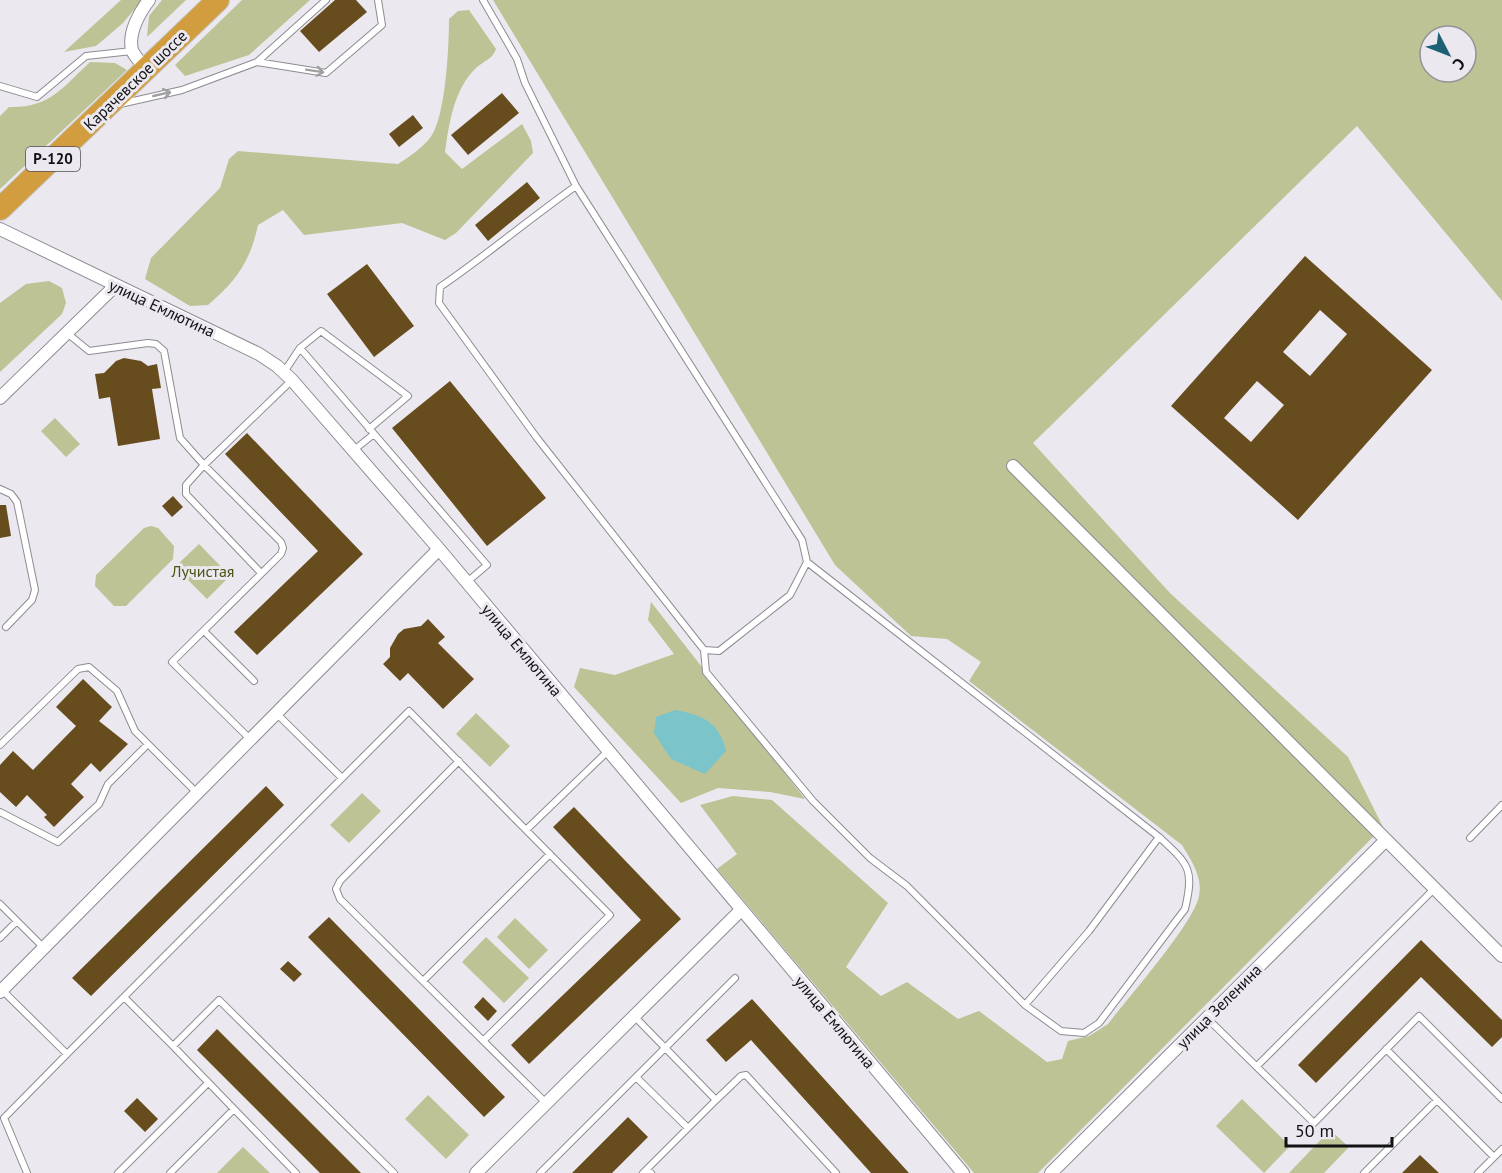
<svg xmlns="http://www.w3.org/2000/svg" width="1502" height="1173" font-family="'PT Sans',sans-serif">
  <rect width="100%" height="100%" fill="#ebe8ef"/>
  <path fill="#bdc395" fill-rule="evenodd" d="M 121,0 L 142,0 L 123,23 L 96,46 L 64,52 Z
    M 162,0 L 186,0 L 147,37 L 149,16 Z
    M 242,0 L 310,0 L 249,55 L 185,76 L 175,65 Z
    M 493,0 L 1502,0 L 1502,301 L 1357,126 L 1033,443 L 1170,593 L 1348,757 L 1383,827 L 1038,1173 L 974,1173 L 717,869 L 737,854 L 700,805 L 733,796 L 772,800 L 888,903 L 846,967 L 881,996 L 907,982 L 958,1019 L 979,1011 L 1047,1062 L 1062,1059 L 1068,1041 L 1089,1036 L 1108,1024 C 1128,998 1194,923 1199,896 C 1203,877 1191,860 1182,845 L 969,681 L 981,662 L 947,639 L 911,636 L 835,565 ZM 1430,36 L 1466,36 L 1466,72 L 1430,72 Z
    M 469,10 L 496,49 C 492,60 483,61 476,68 C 454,89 449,123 445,152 L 462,169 L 522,124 L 531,141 L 533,153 L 456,233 L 445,240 L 402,223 L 304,235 L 283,210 L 258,225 C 250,262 236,281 208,305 L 190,306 L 145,279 L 151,258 L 220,188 L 229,159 L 238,151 L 398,164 C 409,157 422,148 430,138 C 446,118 449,45 449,19 L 458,11 Z
    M 90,62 L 115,63 L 127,70 L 0,189 L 0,116 L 9,107 C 50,108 62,88 90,62 Z
    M 49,281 L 62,288 L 66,303 L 62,314 L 0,372 L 0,303 L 26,284 Z
    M 55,418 L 80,444 L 66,457 L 41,431 Z
    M 151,526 L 158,528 L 174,546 L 173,559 L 126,606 L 114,606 L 95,586 L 96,575 L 144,528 Z
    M 199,544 L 230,576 L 207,599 L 175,567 Z
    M 651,602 L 805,799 L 770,792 L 718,788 L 681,803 L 574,687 L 580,668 L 615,675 L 674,654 L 648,620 Z
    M 476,713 L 510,746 L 490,767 L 456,734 Z
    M 362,793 L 381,811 L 349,843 L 330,825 Z
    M 515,918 L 548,950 L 529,969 L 497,937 Z
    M 486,937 L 529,978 L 504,1003 L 462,962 Z
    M 428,1095 L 469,1135 L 446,1159 L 405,1119 Z
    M 1242,1099 L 1290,1146 L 1264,1173 L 1216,1126 Z
    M 1330,1130 L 1349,1147 L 1324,1173 L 1289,1173 Z
    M 243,1147 L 270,1173 L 217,1173 Z"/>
  <path fill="#7bc4c9" d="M 675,710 C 703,715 719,722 726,751 L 705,774 L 671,759 L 654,733 L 656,717 Z"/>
  <path fill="#674d1d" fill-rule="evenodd" d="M 335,0 L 356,0 L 367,12 L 319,52 L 300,31 Z
    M 502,93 L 519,113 L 468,155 L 451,135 Z
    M 413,115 L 423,128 L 399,147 L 389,134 Z
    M 527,182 L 540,198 L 488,241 L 475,225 Z
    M 1305,256 L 1432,370 L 1298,520 L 1171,406 ZM 1320,310 L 1347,334 L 1310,376 L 1283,352 ZM 1257,381 L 1284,405 L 1251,442 L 1224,418 Z
    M 367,264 L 414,326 L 374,357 L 327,294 Z
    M 124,358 L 141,361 L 148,366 L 157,364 L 161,388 L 152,389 L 160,439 L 118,446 L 110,397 L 99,399 L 95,374 L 104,373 L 116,361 Z
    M 450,381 L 546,498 L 487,546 L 392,428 Z
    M 247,433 L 363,554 L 257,655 L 234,632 L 318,551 L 225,454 Z
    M 173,496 L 183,507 L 172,517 L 162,506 Z
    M 0,505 L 6,505 L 11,536 L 0,538 Z
    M 428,619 L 445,637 L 438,643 L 474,679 L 443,709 L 408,673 L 400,681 L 383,664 L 390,657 L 390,648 L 398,634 L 404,629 L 421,626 Z
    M 83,679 L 112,707 L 99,721 L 128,744 L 100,772 L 91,763 L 71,784 L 84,797 L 54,827 L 44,817 L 47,815 L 27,795 L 16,807 L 0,792 L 0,765 L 13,751 L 33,770 L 76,726 L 56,707 Z
    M 266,786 L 284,805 L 91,996 L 72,978 Z
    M 574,807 L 681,919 L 529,1064 L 511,1045 L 641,920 L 553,827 Z
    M 329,917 L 505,1097 L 484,1117 L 308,937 Z
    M 1421,940 L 1502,1020 L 1502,1037 L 1492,1047 L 1421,977 L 1316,1083 L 1298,1065 Z
    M 288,961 L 302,974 L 294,982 L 280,969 Z
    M 483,997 L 497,1011 L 488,1021 L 474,1007 Z
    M 752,999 L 909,1173 L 871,1173 L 751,1040 L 726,1062 L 706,1040 Z
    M 217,1029 L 361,1173 L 320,1173 L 197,1050 Z
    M 137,1098 L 158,1119 L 145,1132 L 124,1111 Z
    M 628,1117 L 648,1137 L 612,1173 L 572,1173 Z
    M 1420,1155 L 1439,1173 L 1402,1173 Z"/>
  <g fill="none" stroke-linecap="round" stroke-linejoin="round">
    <g stroke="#8e8b92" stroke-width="8">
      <path id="lane" d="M 483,0 L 517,59 L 525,83 L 576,186 L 802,540 L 807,562 L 1159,837 C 1188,864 1195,868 1185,909 L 1099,1023 L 1084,1033 L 1061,1031 L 1025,1005 L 907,886 L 870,858 L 813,801 L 706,672 L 704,650 L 537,438 L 439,303 L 440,287 C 487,255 529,219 576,186
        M 257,62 L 326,73 L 382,25 L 378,0
        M 0,86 L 37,97 L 86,56 L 132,51
        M 120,104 L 182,90 L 257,62 L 326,0
        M 67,333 L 89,351 L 148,343 L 156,344 L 164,351 L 180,438 L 204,465 L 186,485 L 186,494 L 261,573
        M 300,348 L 321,331 L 408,396 L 369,429
        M 284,372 L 300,348 L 487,565 L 467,582
        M 354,450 L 374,434
        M 0,489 L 11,494 L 17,502 L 35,590 L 32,600 L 6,627
        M 204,631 L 254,681
        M 704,650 L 719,651 L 790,595 L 807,562
        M 276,713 L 342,778
        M 250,739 L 172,662 L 281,554 L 283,548 L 281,542 L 204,465 L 292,380
        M 0,745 L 78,669 L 89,667 L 117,691 L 135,731 L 197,793
        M 459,761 L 340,881 L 336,889 L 340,899 L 546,1103
        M 0,812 L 58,842 L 99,804 L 108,784 L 148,744
        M 1470,838 L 1502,805
        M 0,904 L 44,948
        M 0,938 L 17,921
        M 424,980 L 550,854
        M 2,990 L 67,1054 L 409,711 L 526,830 L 607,752
        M 125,998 L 173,1046
        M 1025,1005 L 1089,931 L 1159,837
        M 634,1016 L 716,1100 L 741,1076 L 746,1075 L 836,1173
        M 1207,1018 L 1314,1123 L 1419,1016 L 1502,1099
        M 484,1040 L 610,915 L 526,830
        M 1386,1049 L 1494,1157
        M 1257,1066 L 1434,889
        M 636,1077 L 688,1128
        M 647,1169 L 716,1100
        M 27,1173 L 4,1118 L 67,1054
        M 118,1173 L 207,1084
        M 170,1173 L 233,1110
        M 296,1173 L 173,1046 L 219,1000 L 394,1173
        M 540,1173 L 735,978
        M 643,1173 L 647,1169 L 651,1173
        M 1364,1173 L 1437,1100
        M 1478,1173 L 1502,1149"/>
    </g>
    <g stroke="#8e8b92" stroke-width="14">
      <path id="street" d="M 146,69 C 142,64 134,56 132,50 C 128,33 139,13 149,0
        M 0,229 L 259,354 L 277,366 L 292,380 L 439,549 L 963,1173
        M 0,398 L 115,286
        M 1013,466 L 1502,956
        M 0,992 L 439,549
        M 476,1173 L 740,911
        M 1051,1173 L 1386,840"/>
    </g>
    <g stroke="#c6c6c7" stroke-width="24">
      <path id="highway" d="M 0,209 L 218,0"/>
    </g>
    <use href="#lane" stroke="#fff" stroke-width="6"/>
    <use href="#street" stroke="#fff" stroke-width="12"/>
    <use href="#highway" stroke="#d19d3e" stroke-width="22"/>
  </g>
  <defs><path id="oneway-shaft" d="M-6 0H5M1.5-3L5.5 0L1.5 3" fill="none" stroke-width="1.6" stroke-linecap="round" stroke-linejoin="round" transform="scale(1.5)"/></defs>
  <g stroke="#a0a0a1">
    <use href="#oneway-shaft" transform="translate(315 71) rotate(9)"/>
    <use href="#oneway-shaft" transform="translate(162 94) rotate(-13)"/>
  </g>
  <g text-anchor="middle" stroke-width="6" stroke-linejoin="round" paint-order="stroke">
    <rect fill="#ebe8ef" stroke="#535256" stroke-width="1.5" x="26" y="147" width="54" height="24" rx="4.5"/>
    <g font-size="15" font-weight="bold" fill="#121114">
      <text x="53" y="164">Р-120</text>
    </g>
    <g font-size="16" fill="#121114" stroke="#ebe8ef">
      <text transform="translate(135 80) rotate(-44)" y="6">Карачевское шоссе</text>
      <text transform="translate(162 308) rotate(25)" y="6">улица Емлютина</text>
      <text transform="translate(522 650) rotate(50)" y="6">улица Емлютина</text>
      <text transform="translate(1219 1006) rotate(-45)" y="6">улица Зеленина</text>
      <text transform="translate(835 1022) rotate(50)" y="6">улица Емлютина</text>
    </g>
    <g font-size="16" fill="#4d5215" stroke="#ebe8ef">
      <text x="203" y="577">Лучистая</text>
    </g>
  </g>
  <g transform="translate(1448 54) rotate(132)"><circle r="28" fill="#ebe8ef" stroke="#949297" stroke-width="1.5"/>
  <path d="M0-4.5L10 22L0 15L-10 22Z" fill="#1e6074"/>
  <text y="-9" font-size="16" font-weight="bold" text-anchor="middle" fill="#121114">С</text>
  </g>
  <path d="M1286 1137v9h106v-9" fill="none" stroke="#121114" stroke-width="3"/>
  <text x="1295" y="1137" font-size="18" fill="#121114" stroke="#ebe8ef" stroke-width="4.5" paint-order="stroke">50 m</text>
</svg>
